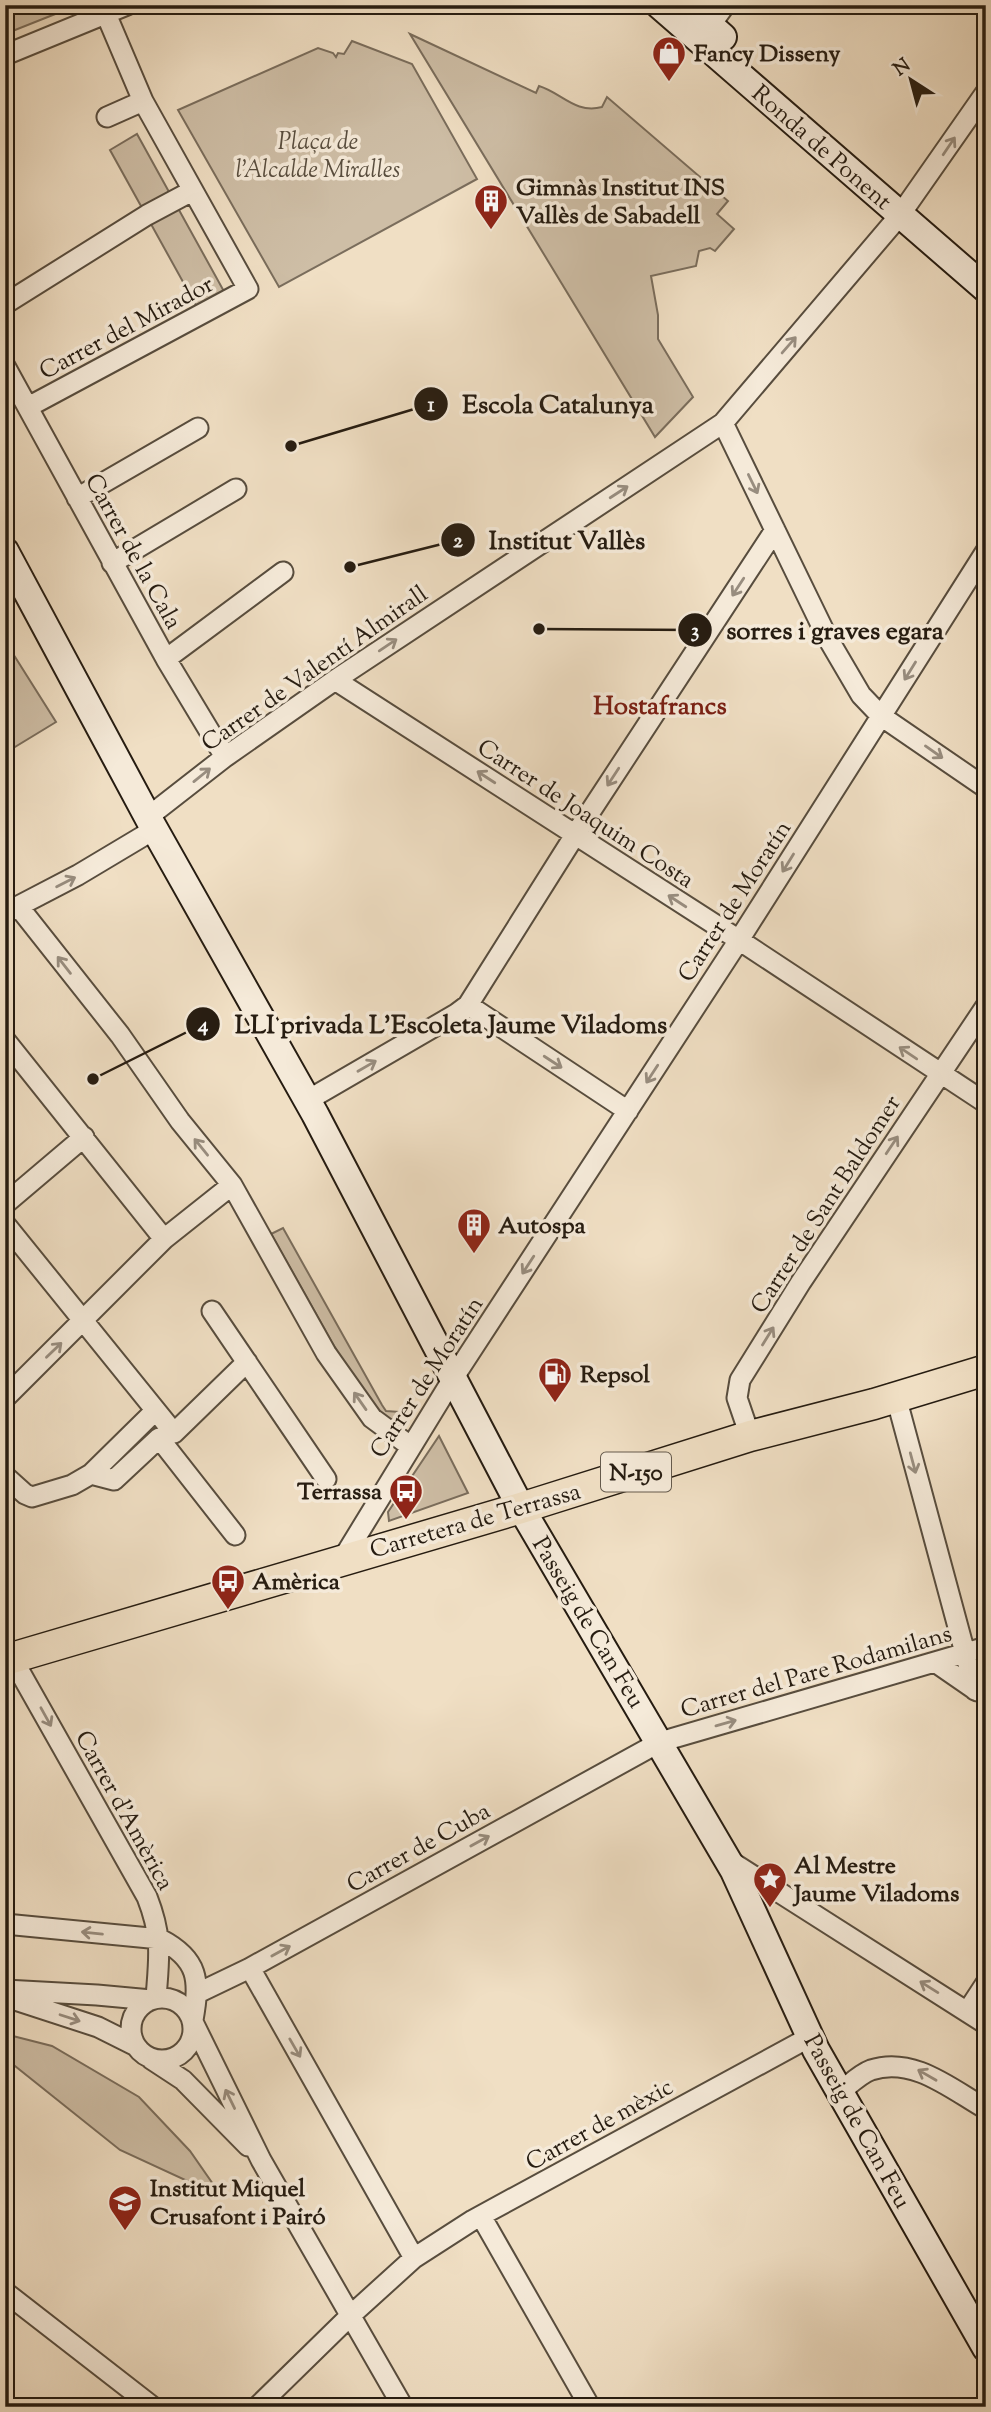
<svg xmlns="http://www.w3.org/2000/svg" width="991" height="2412" font-family="'Sorts Mill Goudy',serif">
  <rect width="100%" height="100%" fill="#f0dfc4"/>
  <filter id="stains"><feTurbulence type="fractalNoise" baseFrequency=".00286" numOctaves="4"/><feColorMatrix values="0 0 0 0 .2 0 0 0 0 .09 0 0 0 0 .02 0 0 0 .5 -.17"/></filter>
  <radialGradient id="worn" r=".72"><stop offset=".6" stop-color="#630" stop-opacity="0"/><stop offset="1" stop-color="#630" stop-opacity=".3"/></radialGradient>
  <path fill="#cebea6" stroke="#7a6d5c" stroke-width="2" d="M 5,5 L 78,5 L 5,34 Z
    M 410,34 L 536,93 L 539,86 C 562,93 575,114 602,107 L 607,97 L 728,201 L 717,214 L 734,229 L 715,251 L 710,248 L 699,251 L 696,266 L 651,276 L 658,315 L 658,339 L 693,397 L 655,437 Z
    M 352,41 L 412,64 L 477,179 L 279,287 L 178,110 L 318,48 L 333,53 L 336,57 L 338,53 L 344,54 Z
    M 137,134 L 226,295 L 198,309 L 110,150 Z
    M 5,641 L 56,722 L 5,753 Z
    M 283,1228 L 382,1405 L 386,1411 L 401,1412 L 393,1422 L 386,1422 L 355,1383 L 271,1234 Z
    M 439,1436 L 468,1493 L 389,1521 L 388,1512 Z
    M 5,2034 L 52,2046 L 139,2097 L 190,2151 L 222,2197 L 120,2150 L 5,2058 Z"/>
  <g fill="none" stroke-linecap="round" stroke-linejoin="round">
    <g stroke="#584d3e" stroke-width="23">
      <path id="street" d="M 710,26 L 725,5
        M 5,55 L 127,5
        M 107,117 L 143,101
        M 5,304 L 147,215 L 192,191
        M 5,366 L 166,659 L 225,757
        M 28,407 L 248,289 L 143,101 L 106,14
        M 723,423 L 827,637 L 861,695 L 881,716 L 986,788
        M 77,498 L 198,428
        M 112,563 L 236,489
        M 166,659 L 283,572
        M 335,680 L 739,940 L 986,1103
        M 148,817 L 225,757 L 335,680 L 723,423 L 900,215 L 986,92
        M 18,906 L 120,1035 L 180,1121 L 232,1185 L 326,1353 L 372,1418 L 410,1446
        M 5,913 L 78,875 L 155,829
        M 468,1005 L 575,835 L 775,530
        M 5,1040 L 164,1239
        M 308,1100 L 456,1014 L 468,1005 L 628,1111
        M 5,1204 L 84,1137
        M 5,1224 L 174,1433 L 247,1362
        M 212,1311 L 326,1479
        M 896,1397 L 975,1690
        M 5,1398 L 164,1239 L 232,1185
        M 750,1436 L 737,1398 L 740,1380 L 801,1282 L 986,1006
        M 91,1474 L 114,1480 L 159,1438 L 235,1535
        M 5,1476 L 25,1494 L 32,1497 L 72,1485 L 91,1474 L 155,1411
        M 342,1560 L 454,1377 L 739,940 L 986,551
        M 12,1658 L 147,1897 C 163,1938 159,1957 156,1998
        M 935,1662 L 977,1691
        M 730,1861 L 986,2024
        M 5,1924 L 160,1939 C 199,1959 200,1981 193,2020
        M 250,1968 L 414,2258
        M 5,1990 L 97,1995 L 151,2000
        M 198,1993 L 250,1968 L 660,1742 L 986,1647
        M 6,1997 L 98,2027 L 134,2045
        M131 2029a31 31 0 1 1 62 0a31 31 0 1 1-62 0Z
        M 967,2012 L 986,1983
        M 194,2024 L 261,2160 L 403,2407
        M 151,2059 L 183,2080 L 248,2146
        M 840,2092 C 849,2085 860,2074 871,2070 C 913,2056 951,2089 986,2109
        M 481,2216 L 590,2407
        M 5,2292 L 153,2407
        M 257,2407 L 350,2316 L 414,2258 L 473,2220 L 810,2037"/>
    </g>
    <g stroke="#261c11" stroke-width="30">
      <path id="secondary" d="M 659,5 L 986,289
        M 687,5 L 723,37
        M 5,551 L 151,823 L 315,1114 L 521,1508 L 734,1871 L 816,2050 L 986,2348"/>
    </g>
    <g stroke="#261c11" stroke-width="33">
      <path id="primary" d="M 5,1660 L 521,1508 L 750,1436 L 874,1404 L 986,1370"/>
    </g>
    <use href="#street" stroke="#f5ead9" stroke-width="19"/>
    <use href="#secondary" stroke="#f5ead9" stroke-width="26"/>
    <use href="#primary" stroke="#f0dfc4" stroke-width="30"/>
  </g>
  <defs><path id="oneway-shaft" d="M-6 0H5M1.5-3L5.5 0L1.5 3" fill="none" stroke-width="1.6" stroke-linecap="round" stroke-linejoin="round" transform="scale(1.75)"/></defs>
  <g stroke="#988d7f">
    <use href="#oneway-shaft" transform="translate(949 146) rotate(-56)"/>
    <use href="#oneway-shaft" transform="translate(789 345) rotate(-49)"/>
    <use href="#oneway-shaft" transform="translate(753 484) rotate(64)"/>
    <use href="#oneway-shaft" transform="translate(619 492) rotate(-33)"/>
    <use href="#oneway-shaft" transform="translate(738 587) rotate(123)"/>
    <use href="#oneway-shaft" transform="translate(388 645) rotate(-34)"/>
    <use href="#oneway-shaft" transform="translate(910 671) rotate(122)"/>
    <use href="#oneway-shaft" transform="translate(934 752) rotate(35)"/>
    <use href="#oneway-shaft" transform="translate(202 775) rotate(-39)"/>
    <use href="#oneway-shaft" transform="translate(486 777) rotate(-147)"/>
    <use href="#oneway-shaft" transform="translate(613 777) rotate(123)"/>
    <use href="#oneway-shaft" transform="translate(788 863) rotate(122)"/>
    <use href="#oneway-shaft" transform="translate(66 882) rotate(-27)"/>
    <use href="#oneway-shaft" transform="translate(677 901) rotate(-147)"/>
    <use href="#oneway-shaft" transform="translate(64 965) rotate(-128)"/>
    <use href="#oneway-shaft" transform="translate(908 1053) rotate(-146)"/>
    <use href="#oneway-shaft" transform="translate(553 1062) rotate(33)"/>
    <use href="#oneway-shaft" transform="translate(367 1066) rotate(-30)"/>
    <use href="#oneway-shaft" transform="translate(652 1074) rotate(123)"/>
    <use href="#oneway-shaft" transform="translate(892 1145) rotate(-56)"/>
    <use href="#oneway-shaft" transform="translate(201 1147) rotate(-129)"/>
    <use href="#oneway-shaft" transform="translate(528 1265) rotate(123)"/>
    <use href="#oneway-shaft" transform="translate(768 1336) rotate(-58)"/>
    <use href="#oneway-shaft" transform="translate(54 1350) rotate(-44)"/>
    <use href="#oneway-shaft" transform="translate(360 1401) rotate(-125)"/>
    <use href="#oneway-shaft" transform="translate(913 1463) rotate(75)"/>
    <use href="#oneway-shaft" transform="translate(46 1717) rotate(61)"/>
    <use href="#oneway-shaft" transform="translate(726 1723) rotate(-16)"/>
    <use href="#oneway-shaft" transform="translate(480 1841) rotate(-29)"/>
    <use href="#oneway-shaft" transform="translate(92 1933) rotate(-174)"/>
    <use href="#oneway-shaft" transform="translate(281 1951) rotate(-29)"/>
    <use href="#oneway-shaft" transform="translate(929 1987) rotate(-148)"/>
    <use href="#oneway-shaft" transform="translate(70 2018) rotate(18)"/>
    <use href="#oneway-shaft" transform="translate(295 2048) rotate(60)"/>
    <use href="#oneway-shaft" transform="translate(927 2075) rotate(-150)"/>
    <use href="#oneway-shaft" transform="translate(230 2099) rotate(-116)"/>
  </g>
  <defs>
    <g id="shop-pin" transform="scale(1.75)"><path d="M0 17L-7.5 6A9.5 9.5 0 1 1 7.5 6Z" fill="#8f2418" stroke="#f5ead9"/><path d="M-5-2.5h2.3a2.7 3.5 0 0 1 5.4 0H5L5.5 6h-11ZM-1.5-2.5h3a1.5 2.3 0 0 0-3 0Z" fill="#fff"/></g>
    <g id="building-pin" transform="scale(1.75)"><path d="M0 17L-7.5 6A9.5 9.5 0 1 1 7.5 6Z" fill="#8f2418" stroke="#f5ead9"/><path d="M-4-6H4V6H1V3H-1V6H-4ZM-2.5-4.3h1.7v1.8h-1.7ZM.8-4.3h1.7v1.8H.8ZM-2.5-1h1.7V.8h-1.7ZM.8-1h1.7V.8H.8Z" fill="#fff"/></g>
    <g id="fuel-pin" transform="scale(1.75)"><path d="M0 17L-7.5 6A9.5 9.5 0 1 1 7.5 6Z" fill="#8f2418" stroke="#f5ead9"/><path d="M-5.5-6h7V0h2V4h1.3V-2.5L3-4.5l.8-.8L6-3V5H2.5V1h-1V6h-7ZM-4.2-4.7v3.2H.2V-4.7Z" fill="#fff"/></g>
    <g id="bus-pin" transform="scale(1.75)"><path d="M0 17L-7.5 6A9.5 9.5 0 1 1 7.5 6Z" fill="#8f2418" stroke="#f5ead9"/><path d="M-5-6H5V4H4V6H2V4H-2V6H-4V4H-5ZM-3.5-4V0h7V-4ZM-3.5 1.2v1.5H-2V1.2ZM2 1.2v1.5H3.5V1.2Z" fill="#fff"/></g>
    <g id="sight-pin" transform="scale(1.75)"><path d="M0 17L-7.5 6A9.5 9.5 0 1 1 7.5 6Z" fill="#8f2418" stroke="#f5ead9"/><path d="M0-6L1.8-2.2L6-1.7L2.9 1.2L3.7 5.4L0 3.3L-3.7 5.4L-2.9 1.2L-6-1.7L-1.8-2.2Z" fill="#fff"/></g>
    <g id="school-pin" transform="scale(1.75)"><path d="M0 17L-7.5 6A9.5 9.5 0 1 1 7.5 6Z" fill="#8f2418" stroke="#f5ead9"/><path d="M0-5L7-2L0 1L-7-2ZM-4 1L0 2.5L4 1V4Q0 6-4 4Z" fill="#fff"/></g>
  </defs>
  <g fill-rule="evenodd">
    <use href="#shop-pin" x="669" y="53"/>
    <use href="#building-pin" x="491" y="201"/>
    <use href="#building-pin" x="474" y="1225"/>
    <use href="#fuel-pin" x="555" y="1374"/>
    <use href="#bus-pin" x="406" y="1491"/>
    <use href="#bus-pin" x="228" y="1581"/>
    <use href="#sight-pin" x="770" y="1879"/>
    <use href="#school-pin" x="125" y="2202"/>
  </g>
  <g text-anchor="middle" stroke-width="7" stroke-linejoin="round" paint-order="stroke">
    <rect fill="#f5ead9" stroke="#645a4d" stroke-width="2" x="601" y="1452.5" width="70" height="39" rx="5"/>
    <g font-size="23" font-weight="bold" fill="#261c11">
      <text x="636" y="1480">N-150</text>
    </g>
    <g font-size="24" font-weight="bold" fill="#261c11" stroke="#f5ead9" text-anchor="start">
      <text x="694" y="61">Fancy Disseny</text>
      <text x="516" y="195">Gimnàs Institut INS<tspan x="516" dy="28">Vallès de Sabadell</tspan></text>
      <text x="498" y="1233">Autospa</text>
      <text x="580" y="1382">Repsol</text>
      <text x="382" y="1499" text-anchor="end">Terrassa</text>
      <text x="252" y="1589">Amèrica</text>
      <text x="794" y="1873">Al Mestre<tspan x="794" dy="28">Jaume Viladoms</tspan></text>
      <text x="150" y="2196">Institut Miquel<tspan x="150" dy="28">Crusafont i Pairó</tspan></text>
    </g>
    <g font-size="24" font-style="italic" fill="#584d3e" stroke="#f5ead9">
      <text x="318" y="149">Plaça de<tspan x="318" dy="28">l'Alcalde Miralles</tspan></text>
    </g>
    <g font-size="24" fill="#261c11" stroke="#f5ead9">
      <text transform="translate(822 147) rotate(41)" y="8">Ronda de Ponent</text>
      <text transform="translate(126 327) rotate(-28)" y="8">Carrer del Mirador</text>
      <text transform="translate(134 551) rotate(61)" y="8">Carrer de la Cala</text>
      <text transform="translate(314 668) rotate(-35)" y="8">Carrer de Valentí Almirall</text>
      <text transform="translate(586 813) rotate(33)" y="8">Carrer de Joaquim Costa</text>
      <text transform="translate(734 901) rotate(-57)" y="8">Carrer de Moratín</text>
      <text transform="translate(825 1204) rotate(-57)" y="8">Carrer de Sant Baldomer</text>
      <text transform="translate(426 1377) rotate(-57)" y="8">Carrer de Moratín</text>
      <text transform="translate(475 1520) rotate(-16)" y="8">Carretera de Terrassa</text>
      <text transform="translate(589 1622) rotate(59)" y="8">Passeig de Can Feu</text>
      <text transform="translate(816 1671) rotate(-16)" y="8">Carrer del Pare Rodamilans</text>
      <text transform="translate(125 1810) rotate(61)" y="8">Carrer d'Amèrica</text>
      <text transform="translate(418 1847) rotate(-29)" y="8">Carrer de Cuba</text>
      <text transform="translate(858 2121) rotate(61)" y="8">Passeig de Can Feu</text>
      <text transform="translate(599 2124) rotate(-29)" y="8">Carrer de mèxic</text>
    </g>
    <g font-size="26" font-weight="bold" fill="#7a1f14" stroke="#f5ead9">
      <text x="660" y="714">Hostafrancs</text>
    </g>
  </g>
  <path fill="none" stroke="#261c11" stroke-width="2.5" d="M291 446L431 404M350 567L458 540M539 629L695 630M93 1079L203 1024"/>
  <g fill="#261c11" stroke="#f5ead9" stroke-width="2.5">
    <circle cx="291" cy="446" r="7"/>
    <circle cx="350" cy="567" r="7"/>
    <circle cx="539" cy="629" r="7"/>
    <circle cx="93" cy="1079" r="7"/>
    <circle cx="431" cy="404" r="18"/>
    <circle cx="458" cy="540" r="18"/>
    <circle cx="695" cy="630" r="18"/>
    <circle cx="203" cy="1024" r="18"/>
  </g>
  <g font-size="21" text-anchor="middle" font-weight="bold" fill="#fff">
    <text x="431" y="411">1</text>
    <text x="458" y="547">2</text>
    <text x="695" y="637">3</text>
    <text x="203" y="1031">4</text>
  </g>
  <g font-size="26" text-anchor="middle" font-weight="bold" fill="#261c11" stroke="#f5ead9" stroke-width="7" stroke-linejoin="round" paint-order="stroke">
    <text x="558" y="413">Escola Catalunya</text>
    <text x="567" y="549">Institut Vallès</text>
    <text x="835" y="639">sorres i graves egara</text>
    <text x="451" y="1033">LLI privada L'Escoleta Jaume Viladoms</text>
  </g>
  <rect width="991" height="2412" fill="none" stroke="#f0dfc4" stroke-width="28"/>
  <rect x="7" y="7" width="977" height="2398" fill="none" stroke="#261c11" stroke-width="3.5"/>
  <rect x="14" y="14" width="963" height="2384" fill="none" stroke="#261c11" stroke-width="2"/>
  <g transform="translate(911 80) rotate(324)" stroke="#f5ead9" stroke-width="5" paint-order="stroke">
  <path d="M0-5L12 26L0 18L-12 26Z" fill="#261c11"/>
  <text y="-10" font-size="19" font-weight="bold" text-anchor="middle" fill="#261c11">N</text>
  </g>
  <rect width="100%" height="100%" filter="url(#stains)"/>
  <rect width="100%" height="100%" fill="url(#worn)"/>
</svg>
